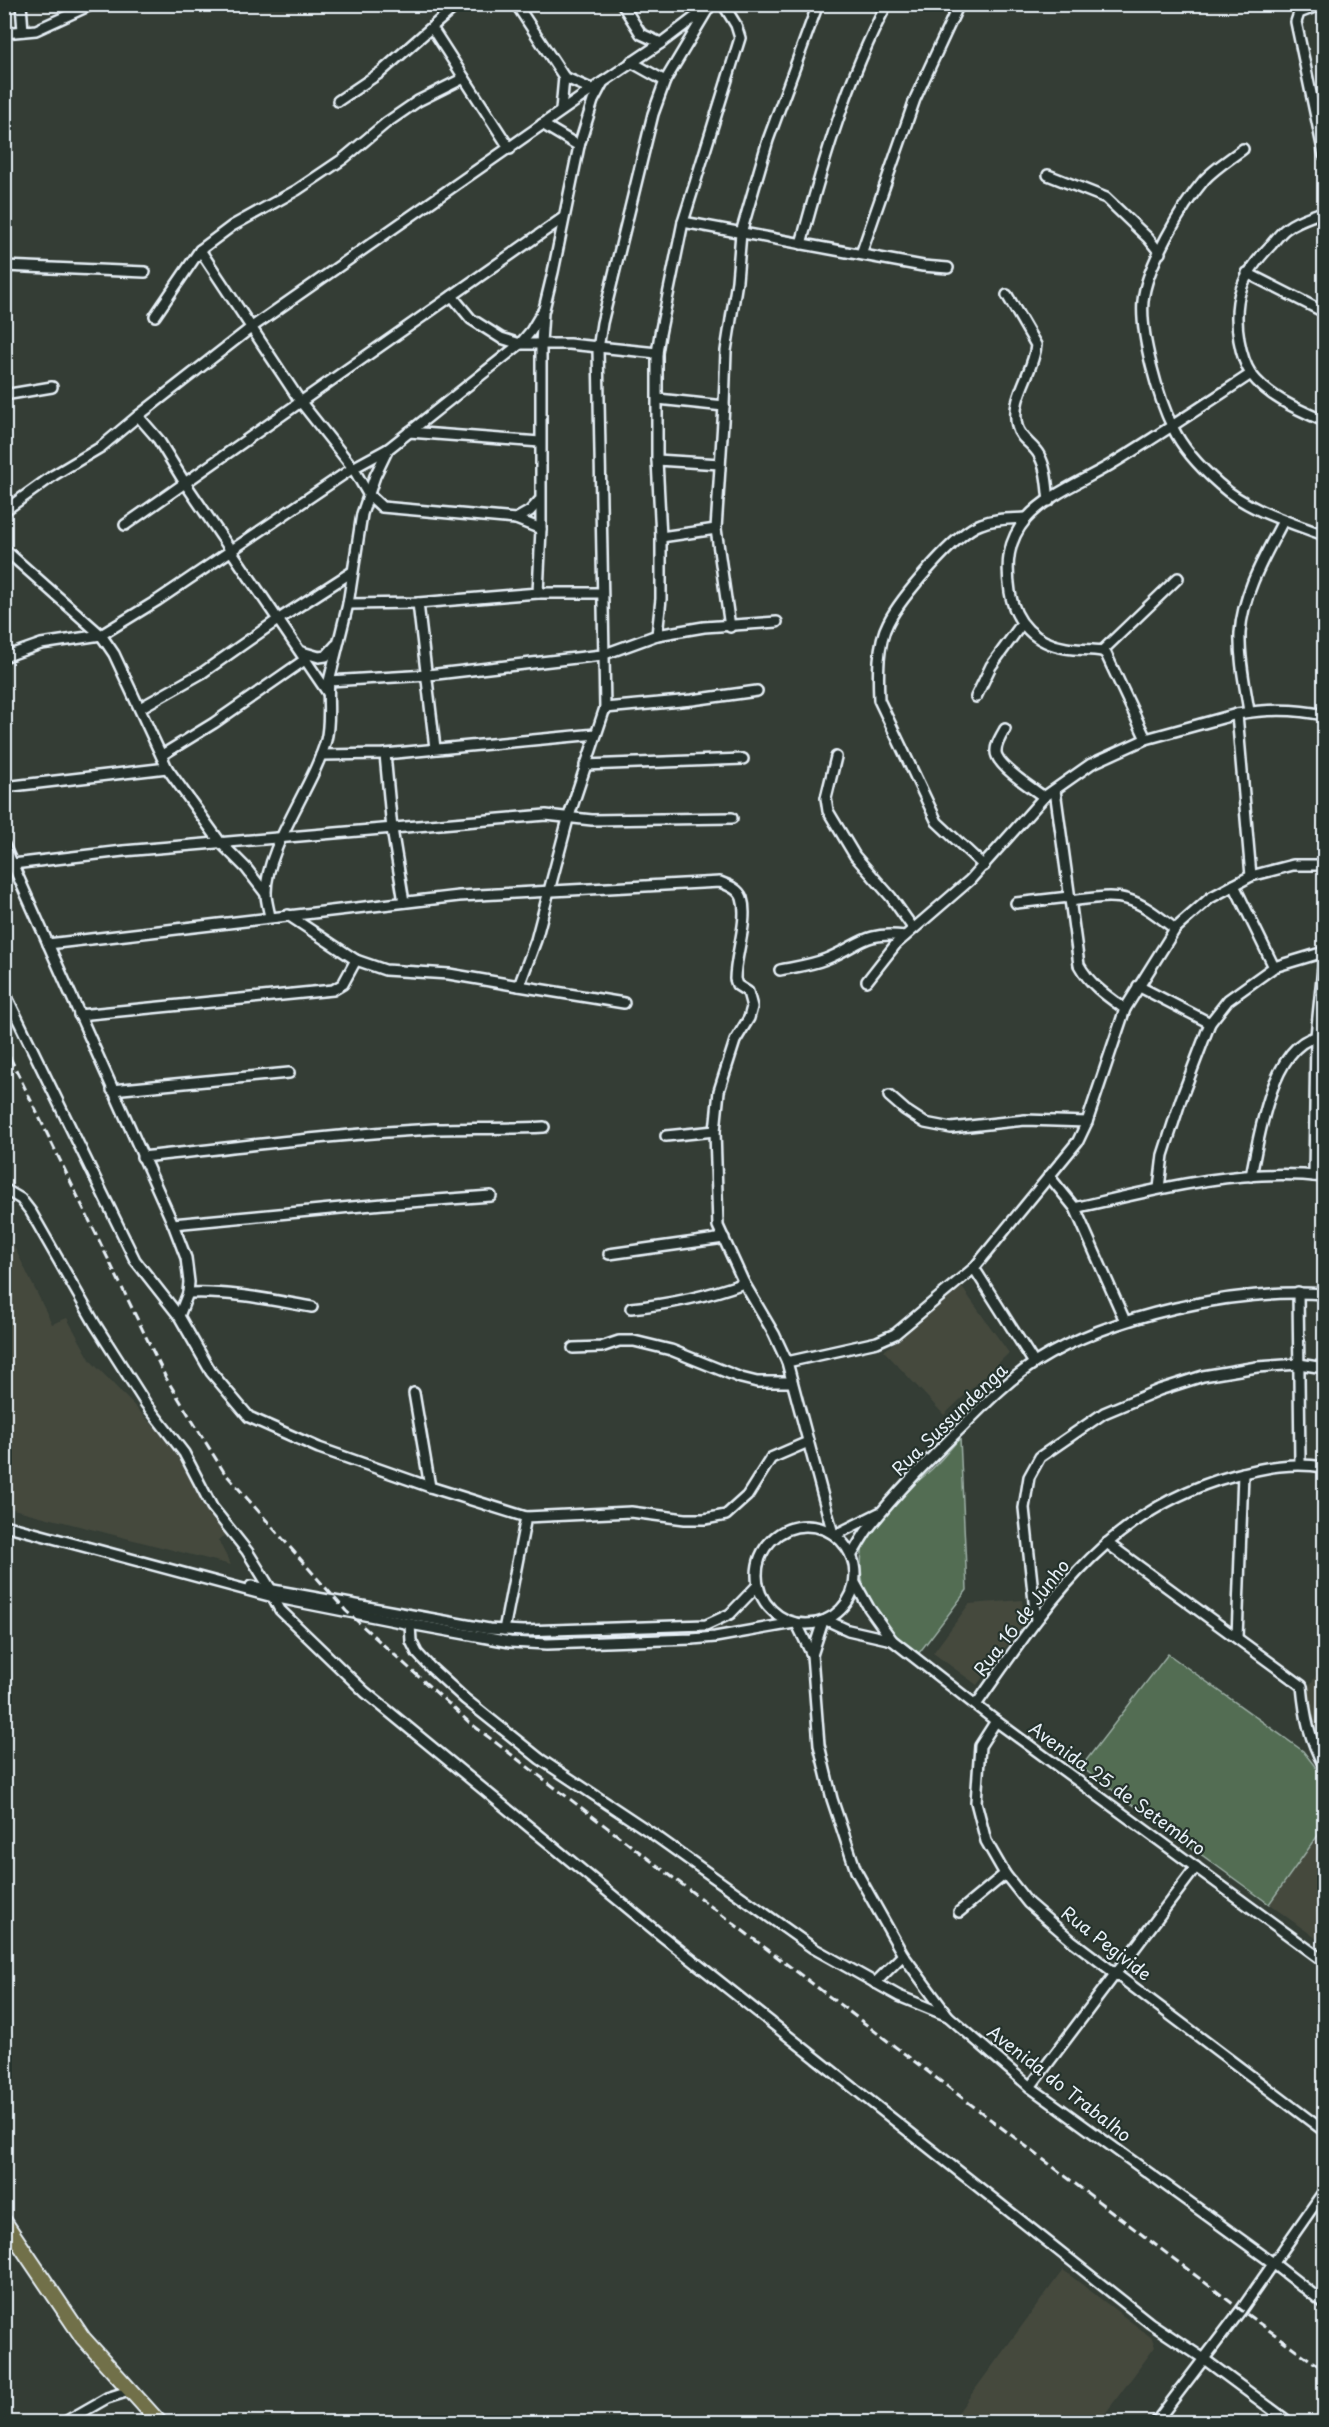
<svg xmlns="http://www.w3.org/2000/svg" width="1329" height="2427" viewBox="0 0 1329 2427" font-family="'Playpen Sans',sans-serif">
  <rect width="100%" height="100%" fill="#343d35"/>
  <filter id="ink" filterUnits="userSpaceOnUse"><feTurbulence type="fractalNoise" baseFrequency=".0167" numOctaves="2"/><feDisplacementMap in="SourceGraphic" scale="12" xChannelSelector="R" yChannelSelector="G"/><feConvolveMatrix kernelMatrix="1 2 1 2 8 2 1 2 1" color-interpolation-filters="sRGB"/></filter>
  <g filter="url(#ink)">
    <g fill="#44493e">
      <polygon points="4,1226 52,1324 67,1318 91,1361 174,1447 226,1535 218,1540 231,1565 5,1507"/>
      <polygon points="961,1286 1009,1353 944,1415 884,1351"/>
      <polygon points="1022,1600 1024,1623 977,1685 933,1653 969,1604"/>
      <polygon points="1324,1664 1324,1759 1318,1751 1305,1692"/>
      <polygon points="1323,1829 1324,1830 1324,1944 1269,1904"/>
      <polygon points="1063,2270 1152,2338 1155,2347 1099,2422 951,2422"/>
    </g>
    <g fill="#526d53" stroke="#9dafa6" stroke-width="1.5">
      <path d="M960 1438 967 1590 919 1653C906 1643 886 1632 877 1618 861 1595 856 1560 867 1534 874 1515 916 1484 932 1469 942 1459 951 1448 960 1438Z"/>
      <polygon points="1168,1654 1303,1751 1324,1778 1324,1827 1269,1904 1081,1767"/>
    </g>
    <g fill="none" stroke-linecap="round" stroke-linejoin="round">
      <g stroke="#e8f1f8" stroke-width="14">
        <g id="minor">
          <polyline points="21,4 23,31"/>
          <polyline points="516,4 564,77 591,89"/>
          <polyline points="622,4 641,34 661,43"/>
          <polyline points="1322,4 1299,13 1296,22 1324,155"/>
          <polyline points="432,28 510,149"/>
          <polyline points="4,33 36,30 93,4"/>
          <polyline points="631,62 665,81"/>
          <polyline points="338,101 381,72 458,4"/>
          <polyline points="561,110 564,77"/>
          <polyline points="542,124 579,146"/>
          <path d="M1243 149C1230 159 1215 168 1204 180 1182 206 1146 267 1143 301 1140 334 1158 398 1173 428 1183 449 1202 469 1219 484 1247 510 1289 522 1324 535"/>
          <polyline points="1048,175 1106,198 1148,238 1160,253"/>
          <path d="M1324 211C1313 216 1297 220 1287 228 1281 232 1276 239 1271 245 1242 275 1232 298 1239 340 1241 351 1245 365 1251 374 1268 397 1299 410 1324 421"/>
          <polyline points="683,222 923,266 948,268"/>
          <path d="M801 244C823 162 847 80 887 4"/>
          <polyline points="200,250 300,401 353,468 368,494 382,507 516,519 541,529 538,593 418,603 348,604"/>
          <polyline points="861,254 915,99 959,4"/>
          <polyline points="4,266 145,272"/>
          <polyline points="1247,273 1324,312"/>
          <path d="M1007 295 1036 345C1034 372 1010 397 1017 426 1020 439 1033 444 1039 455 1047 469 1047 486 1049 501"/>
          <polyline points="452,296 471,319 501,338 520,344 569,344 657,353"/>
          <polyline points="155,316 200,250 232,226 297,190 343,159 386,123 418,101 464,78"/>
          <polyline points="4,395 52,387"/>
          <polyline points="658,399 724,406"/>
          <polyline points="409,432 540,442"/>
          <polyline points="657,460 720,464"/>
          <polyline points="4,511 54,475 101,447 138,416"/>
          <polyline points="516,519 530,511 539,501"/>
          <polyline points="125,525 563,218"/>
          <polyline points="541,529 541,343 543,313"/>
          <polyline points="661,537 716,529"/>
          <polyline points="4,549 101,635 114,654 167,768 220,842 246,868 266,894"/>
          <polyline points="538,593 601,593"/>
          <polyline points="418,603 435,748"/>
          <polyline points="730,627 716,529 724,406 726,351 737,281 741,233 768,140 818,4"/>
          <polyline points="657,635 704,627 777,622"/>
          <polyline points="1102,651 1178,578"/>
          <polyline points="302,652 319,657 326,656 336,645"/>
          <polyline points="4,657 41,644 101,635 158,600 353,468 388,449"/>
          <polyline points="329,681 428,675 602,655 657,635 661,599 661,537 657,460 657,353 660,334 683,222 740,38 736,25 723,4"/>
          <polyline points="328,693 185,483 158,439 138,416 252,327 603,82"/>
          <polyline points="976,697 991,666 1021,625"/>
          <polyline points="140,708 202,673 279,619 352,572"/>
          <polyline points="605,708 692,700 757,691"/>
          <path d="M1249 711C1245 686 1239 659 1240 633 1243 592 1265 556 1283 521"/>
          <polyline points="1237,714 1251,876"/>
          <path d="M1005 729C1001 736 993 748 997 756 1003 770 1032 788 1044 797"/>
          <path d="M1146 739 1106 654 1102 651C1090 649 1078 650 1066 648 1035 643 1015 623 1010 592 1006 565 1007 541 1026 519 1047 495 1083 481 1110 465 1158 436 1204 405 1251 374"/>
          <polyline points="385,754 392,829 404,902"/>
          <polyline points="162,755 214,723 306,659"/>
          <polyline points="321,755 385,754 596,734"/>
          <polyline points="836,757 826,798 828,811 855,856 891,897 913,928"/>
          <polyline points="585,765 743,759"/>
          <polyline points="4,787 167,768"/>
          <path d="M1055 790 1079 965C1090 985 1107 996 1125 1009"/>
          <polyline points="4,845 173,1224 186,1258 189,1282 188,1293 179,1316 211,1372 249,1417 319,1448 430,1487 526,1517 631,1512 685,1519 705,1519 726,1515 747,1496 771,1458 808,1442"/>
          <polyline points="13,864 123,851 546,815 592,820 732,818"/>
          <path d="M984 866 937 822 879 700C878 676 877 644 888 623 900 599 956 532 981 524 995 518 1011 519 1026 518"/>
          <polyline points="1234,885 1274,967"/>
          <path d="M1070 901C1126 893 1131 895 1175 929"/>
          <polyline points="1016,903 1069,897"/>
          <polyline points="288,915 356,960 385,970 449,974 519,986 536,940 568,819 605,708 598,349 602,323 653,114 665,81 711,4"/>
          <path d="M270 917C269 910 266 901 266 894 265 848 314 786 326 740 331 720 327 701 329 681L348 604 362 514 375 476 388 449 520 344 531 331 544 309 553 272 579 146 593 101 603 82 661 43 707 8"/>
          <path d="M48 944 459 896 720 882C728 885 739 889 742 898 749 920 735 955 735 979L737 985 748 992 752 1007 749 1018 735 1041 719 1091 715 1131 718 1226 744 1283 774 1334 787 1362 833 1534"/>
          <path d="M780 970C795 967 811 965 826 959 860 946 862 931 905 936"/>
          <path d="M867 981 896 944 970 880 1044 797 1091 764 1146 739 1237 714C1265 709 1297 709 1324 715"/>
          <polyline points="519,986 624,1003"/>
          <polyline points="1138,986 1210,1023"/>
          <polyline points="4,991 135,1260 179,1316"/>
          <polyline points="79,1015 333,990 343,984 356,960"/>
          <polyline points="112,1090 289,1073"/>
          <polyline points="889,1096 905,1110 925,1123 951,1128 1025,1120 1087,1122"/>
          <polyline points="666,1136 715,1131"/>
          <path d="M142 1157C239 1147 336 1134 434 1129 470 1128 507 1129 544 1127"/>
          <polyline points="1049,1176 1075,1208 1125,1321"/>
          <path d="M1251 1176C1259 1137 1273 1036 1324 1036"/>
          <polyline points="1314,1176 1316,1036 1324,958"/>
          <polyline points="1159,1188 1163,1155 1181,1099 1210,1023 1228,1000 1274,967 1324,952"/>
          <polyline points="4,1189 21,1199 31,1212 95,1324 146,1404 184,1453 212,1507 247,1551 270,1588"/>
          <path d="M1075 1208C1156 1189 1241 1167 1324 1177"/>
          <polyline points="173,1224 383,1204 491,1196"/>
          <polyline points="609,1254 724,1238"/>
          <polyline points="1298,1292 1300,1463"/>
          <path d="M188 1293C230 1291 271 1300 312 1307"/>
          <path d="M631 1308C672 1304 705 1297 744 1283"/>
          <polyline points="573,1348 601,1347 619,1341 634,1341 671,1350 741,1378 757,1382 792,1382"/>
          <polyline points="787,1362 877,1342 895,1334 974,1268"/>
          <polyline points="1034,1363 974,1268 1078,1141 1087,1122 1125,1009 1175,929 1210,898 1251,876 1293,865 1324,865"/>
          <polyline points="414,1393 430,1487"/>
          <polyline points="4,1525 273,1597 410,1624 510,1642 547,1644 692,1639 715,1637 794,1623"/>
          <circle cx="806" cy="1575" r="49"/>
          <polyline points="835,1535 879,1513"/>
          <path d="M1107 1543 1302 1686C1305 1717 1309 1738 1324 1766"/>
          <path d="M851 1556C858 1546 863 1534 871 1525 900 1488 934 1455 967 1422 988 1401 1011 1378 1036 1362 1111 1315 1236 1288 1324 1294"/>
          <polyline points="855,1583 869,1608 892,1640 996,1721 1324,1961"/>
          <polyline points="251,1586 489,1629 523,1631 706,1625 730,1614 758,1585"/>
          <polyline points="273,1597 280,1610 365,1692 662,1936 1150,2323 1204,2359 1289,2422"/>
          <polyline points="826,1620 848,1630 892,1640"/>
          <polyline points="1036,1620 1024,1508 1029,1477 1040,1457 1104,1413 1159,1390 1203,1376 1257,1367 1299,1364 1324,1368"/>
          <polyline points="410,1624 411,1641 417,1653 430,1667 465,1699 540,1759 653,1834 813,1948 899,1996 948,2016"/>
          <polyline points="797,1624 812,1655 819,1745 832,1799 856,1871 903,1955 948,2016 1030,2087 1273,2263 1324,2303"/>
          <polyline points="504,1630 526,1517"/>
          <polyline points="1237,1638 1243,1473"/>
          <polyline points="812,1655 823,1621"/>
          <path d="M976 1705C1047 1604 1107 1509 1235 1475 1265 1467 1293 1462 1324 1467"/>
          <polyline points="996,1721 980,1746 976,1802 986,1841 1005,1874 1028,1903 1071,1940 1324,2131"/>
          <polyline points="959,1912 1005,1874"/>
          <polyline points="875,1983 903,1955"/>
          <polyline points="1030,2087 1196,1867"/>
          <polyline points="65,2422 107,2398 129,2391"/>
          <polyline points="1156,2422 1241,2310 1324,2191"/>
        </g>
      </g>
      <g stroke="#e8f1f8" stroke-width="18">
        <polyline id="highway" points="4,2221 83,2338 159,2422"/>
      </g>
      <use href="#minor" stroke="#26332d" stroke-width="9"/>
      <use href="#highway" stroke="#71704a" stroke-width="14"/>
      <polyline stroke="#e8f1f8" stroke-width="3" stroke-dasharray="9 4.5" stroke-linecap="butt" points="4,1045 166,1378 224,1472 346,1611 470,1723 1241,2310 1324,2370"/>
    </g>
  </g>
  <g text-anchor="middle" stroke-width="4.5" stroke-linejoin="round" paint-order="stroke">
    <g font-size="18" fill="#e8f1f8" stroke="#26332d">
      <text transform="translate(950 1420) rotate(-44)" y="6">Rua Sussundenga</text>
      <text transform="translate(1022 1618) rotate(-52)" y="6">Rua 16 de Junho</text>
      <text transform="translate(1117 1789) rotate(36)" y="6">Avenida 25 de Setembro</text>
      <text transform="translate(1106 1944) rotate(38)" y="6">Rua Pegivide</text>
      <text transform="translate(1059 2084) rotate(38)" y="6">Avenida do Trabalho</text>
    </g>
  </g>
  <rect width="1329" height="2427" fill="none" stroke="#26332d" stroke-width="24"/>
  <rect x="12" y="12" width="1305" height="2403" fill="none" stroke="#e8f1f8" stroke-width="2" filter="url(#ink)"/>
</svg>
